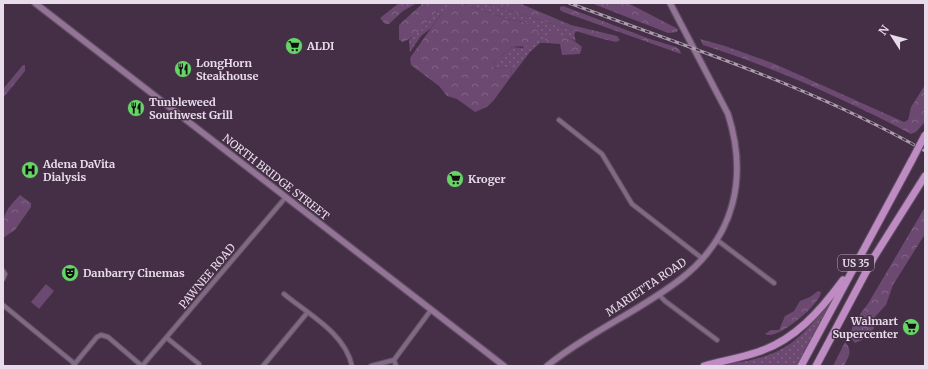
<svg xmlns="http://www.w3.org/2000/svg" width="928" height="369" viewBox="0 0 928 369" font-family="Merriweather,serif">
  <defs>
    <pattern id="grass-dots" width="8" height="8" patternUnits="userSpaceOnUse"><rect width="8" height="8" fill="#6c4970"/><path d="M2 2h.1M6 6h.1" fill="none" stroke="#816385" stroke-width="1.8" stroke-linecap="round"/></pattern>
    <pattern id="forest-crowns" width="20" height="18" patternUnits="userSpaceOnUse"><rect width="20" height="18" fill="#6c4970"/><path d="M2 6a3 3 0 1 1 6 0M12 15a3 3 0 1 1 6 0" fill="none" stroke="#816385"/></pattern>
  </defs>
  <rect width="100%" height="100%" fill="#442f46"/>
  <g fill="url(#grass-dots)">
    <polygon points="442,3 484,3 576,31 574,35 576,41 565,36 545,38 545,43 540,43 530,52 510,78 512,69 508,67 496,69 493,66 496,60 512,47 523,48 529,23 507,19 461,3 441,14 431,28 421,36 410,52 409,40 425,26"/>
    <path d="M828 304H830L797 366H714C742 362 772 359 795 340 808 330 818 316 828 304Z"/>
  </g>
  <g fill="url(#forest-crowns)">
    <polygon points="399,3 417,3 403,11 389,24 385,24 380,18"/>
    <path d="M423 3H442C432 17 420 36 403 42L399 40V25Z"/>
    <path d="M461 3 507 19 529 23 537 27 538 35C529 51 526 45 512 47L496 60 493 66 496 69 508 67 512 69 510 78 494 100 487 107 475 112 457 99 447 96 439 86 411 65 410 58 446 7 451 4Z"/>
    <polygon points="484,3 519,3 571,25 617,36 620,40 616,42 599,38"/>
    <polygon points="591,3 628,3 678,29 677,32 668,33"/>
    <polygon points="563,6 650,39 676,47 680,50 681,54 563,12 560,10 560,7"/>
    <path d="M550 33C562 33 573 39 582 47L580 54 562 55 560 44 545 43V38Z"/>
    <path d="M700 39 725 46 775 64 904 122 908 120 911 107 925 85V122L916 132 911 134C844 99 775 68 703 45Z"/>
    <polygon points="23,65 25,65 25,71 3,98 3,89"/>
    <path d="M20 195 31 203V207L15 230 3 238C3 214 3 213 20 195Z"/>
    <polygon points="925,207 925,234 893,285 886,305 874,318 874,328 867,338 855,343 850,337 853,324 869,302"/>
    <path d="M818 291 821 292C821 304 776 342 765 334L771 330H779L785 316 794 311 800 301 810 297Z"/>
    <path d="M845 342C853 351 849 356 844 366H833Z"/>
  </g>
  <polygon fill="#6c4970" points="46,284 54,291 39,309 31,302"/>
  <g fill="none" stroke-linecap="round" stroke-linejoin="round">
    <g stroke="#5f4e61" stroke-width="6">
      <g id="street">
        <polyline points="559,120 602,154 632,204 703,259"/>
        <polyline points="717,240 774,283"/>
        <polyline points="3,271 5,274 3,279"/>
        <path d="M284 294C308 314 345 333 352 366"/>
        <polyline points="658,294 665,301 717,340"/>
        <polyline points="3,305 75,364"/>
        <polyline points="167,338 199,364"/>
        <polyline points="73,366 97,337 101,335 108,337 142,366"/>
        <polyline points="142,366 286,197"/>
        <polyline points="263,366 307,313"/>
        <polyline points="371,366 394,360"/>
        <polyline points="396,366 394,360 431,310"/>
      </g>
    </g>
    <g stroke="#5f4e61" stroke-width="8">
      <g id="secondary">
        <polyline points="35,3 504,366"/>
        <path d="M547 366C589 332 640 311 682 278 735 236 748 177 728 114L670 3"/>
      </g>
    </g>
    <g stroke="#5f4e61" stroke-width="9">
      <g id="highway">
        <path d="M704 366C722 361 740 358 758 352 795 340 820 311 843 280"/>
        <polyline points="801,366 912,160"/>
        <polyline points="816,366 874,257 925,176"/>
      </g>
    </g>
    <use href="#street" stroke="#806983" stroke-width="4"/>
    <use href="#secondary" stroke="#937396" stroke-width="5.5"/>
    <use href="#highway" stroke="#be8bc3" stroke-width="7"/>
    <g stroke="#ab9bad" stroke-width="3">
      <path id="rail" d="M569 3C690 48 813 87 925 151"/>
    </g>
    <use href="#rail" stroke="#442f46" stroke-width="1.5" stroke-dasharray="4.5" stroke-linecap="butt"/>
    <g stroke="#5f4e61" stroke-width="9" stroke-linecap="butt">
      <polyline id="highway-bridge" points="912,160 925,135"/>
    </g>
    <use href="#highway-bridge" stroke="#be8bc3" stroke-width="7"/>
  </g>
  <defs>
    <g id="supermarket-disc" transform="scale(0.9)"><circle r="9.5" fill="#67d466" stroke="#442f46"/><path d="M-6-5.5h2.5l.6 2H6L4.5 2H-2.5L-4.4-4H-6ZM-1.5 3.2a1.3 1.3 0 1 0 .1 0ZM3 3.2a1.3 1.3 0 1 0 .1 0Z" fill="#111"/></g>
    <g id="restaurant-disc" transform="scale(0.9)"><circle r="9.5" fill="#67d466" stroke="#442f46"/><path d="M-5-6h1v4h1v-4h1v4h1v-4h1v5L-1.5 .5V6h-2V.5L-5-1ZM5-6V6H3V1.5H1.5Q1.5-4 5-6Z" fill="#111"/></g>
    <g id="hospital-disc" transform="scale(0.9)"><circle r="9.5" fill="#67d466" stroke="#442f46"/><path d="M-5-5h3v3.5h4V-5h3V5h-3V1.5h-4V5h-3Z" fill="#111"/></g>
    <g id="theatre-disc" transform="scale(0.9)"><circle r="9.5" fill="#67d466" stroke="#442f46"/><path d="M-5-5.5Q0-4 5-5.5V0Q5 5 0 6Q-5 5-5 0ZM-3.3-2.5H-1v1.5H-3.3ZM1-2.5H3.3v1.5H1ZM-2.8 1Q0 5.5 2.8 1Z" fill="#111"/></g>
  </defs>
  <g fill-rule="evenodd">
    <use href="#supermarket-disc" x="294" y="46"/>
    <use href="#restaurant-disc" x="183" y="69"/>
    <use href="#restaurant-disc" x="136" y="108"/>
    <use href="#hospital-disc" x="30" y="170"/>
    <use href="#supermarket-disc" x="455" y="179"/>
    <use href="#theatre-disc" x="70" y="273"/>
    <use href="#supermarket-disc" x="911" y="327"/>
  </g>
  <g text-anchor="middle" stroke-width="3" stroke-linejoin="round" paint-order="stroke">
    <rect fill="#442f46" stroke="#b8a8b9" stroke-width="1" x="838" y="255" width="36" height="16" rx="3"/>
    <g font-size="10" font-weight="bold" fill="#e9dcea">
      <text x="856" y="267">US 35</text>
    </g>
    <g font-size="11" font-weight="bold" fill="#e9dcea" stroke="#442f46" text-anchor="start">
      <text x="307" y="50">ALDI</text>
      <text x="196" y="67">LongHorn<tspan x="196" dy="13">Steakhouse</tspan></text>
      <text x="149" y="106">Tunbleweed<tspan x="149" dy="13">Southwest Grill</tspan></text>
      <text x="43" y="168">Adena DaVita<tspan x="43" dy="13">Dialysis</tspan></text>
      <text x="468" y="183">Kroger</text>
      <text x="83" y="277">Danbarry Cinemas</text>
      <text x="898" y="325" text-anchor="end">Walmart<tspan x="898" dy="13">Supercenter</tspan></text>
    </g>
    <g font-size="11" fill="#e9dcea" stroke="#442f46">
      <text transform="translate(276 177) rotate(38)" y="4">NORTH BRIDGE STREET</text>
      <text transform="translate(207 276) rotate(-50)" y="4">PAWNEE ROAD</text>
      <text transform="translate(646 287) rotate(-34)" y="4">MARIETTA ROAD</text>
    </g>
  </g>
  <rect width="928" height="369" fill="none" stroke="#e9dcea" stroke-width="8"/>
  <g transform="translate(892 36) rotate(306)" stroke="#442f46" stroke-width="3" paint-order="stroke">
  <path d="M0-3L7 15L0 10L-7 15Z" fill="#e9dcea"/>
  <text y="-6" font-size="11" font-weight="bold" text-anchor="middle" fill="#e9dcea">N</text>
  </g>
</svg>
